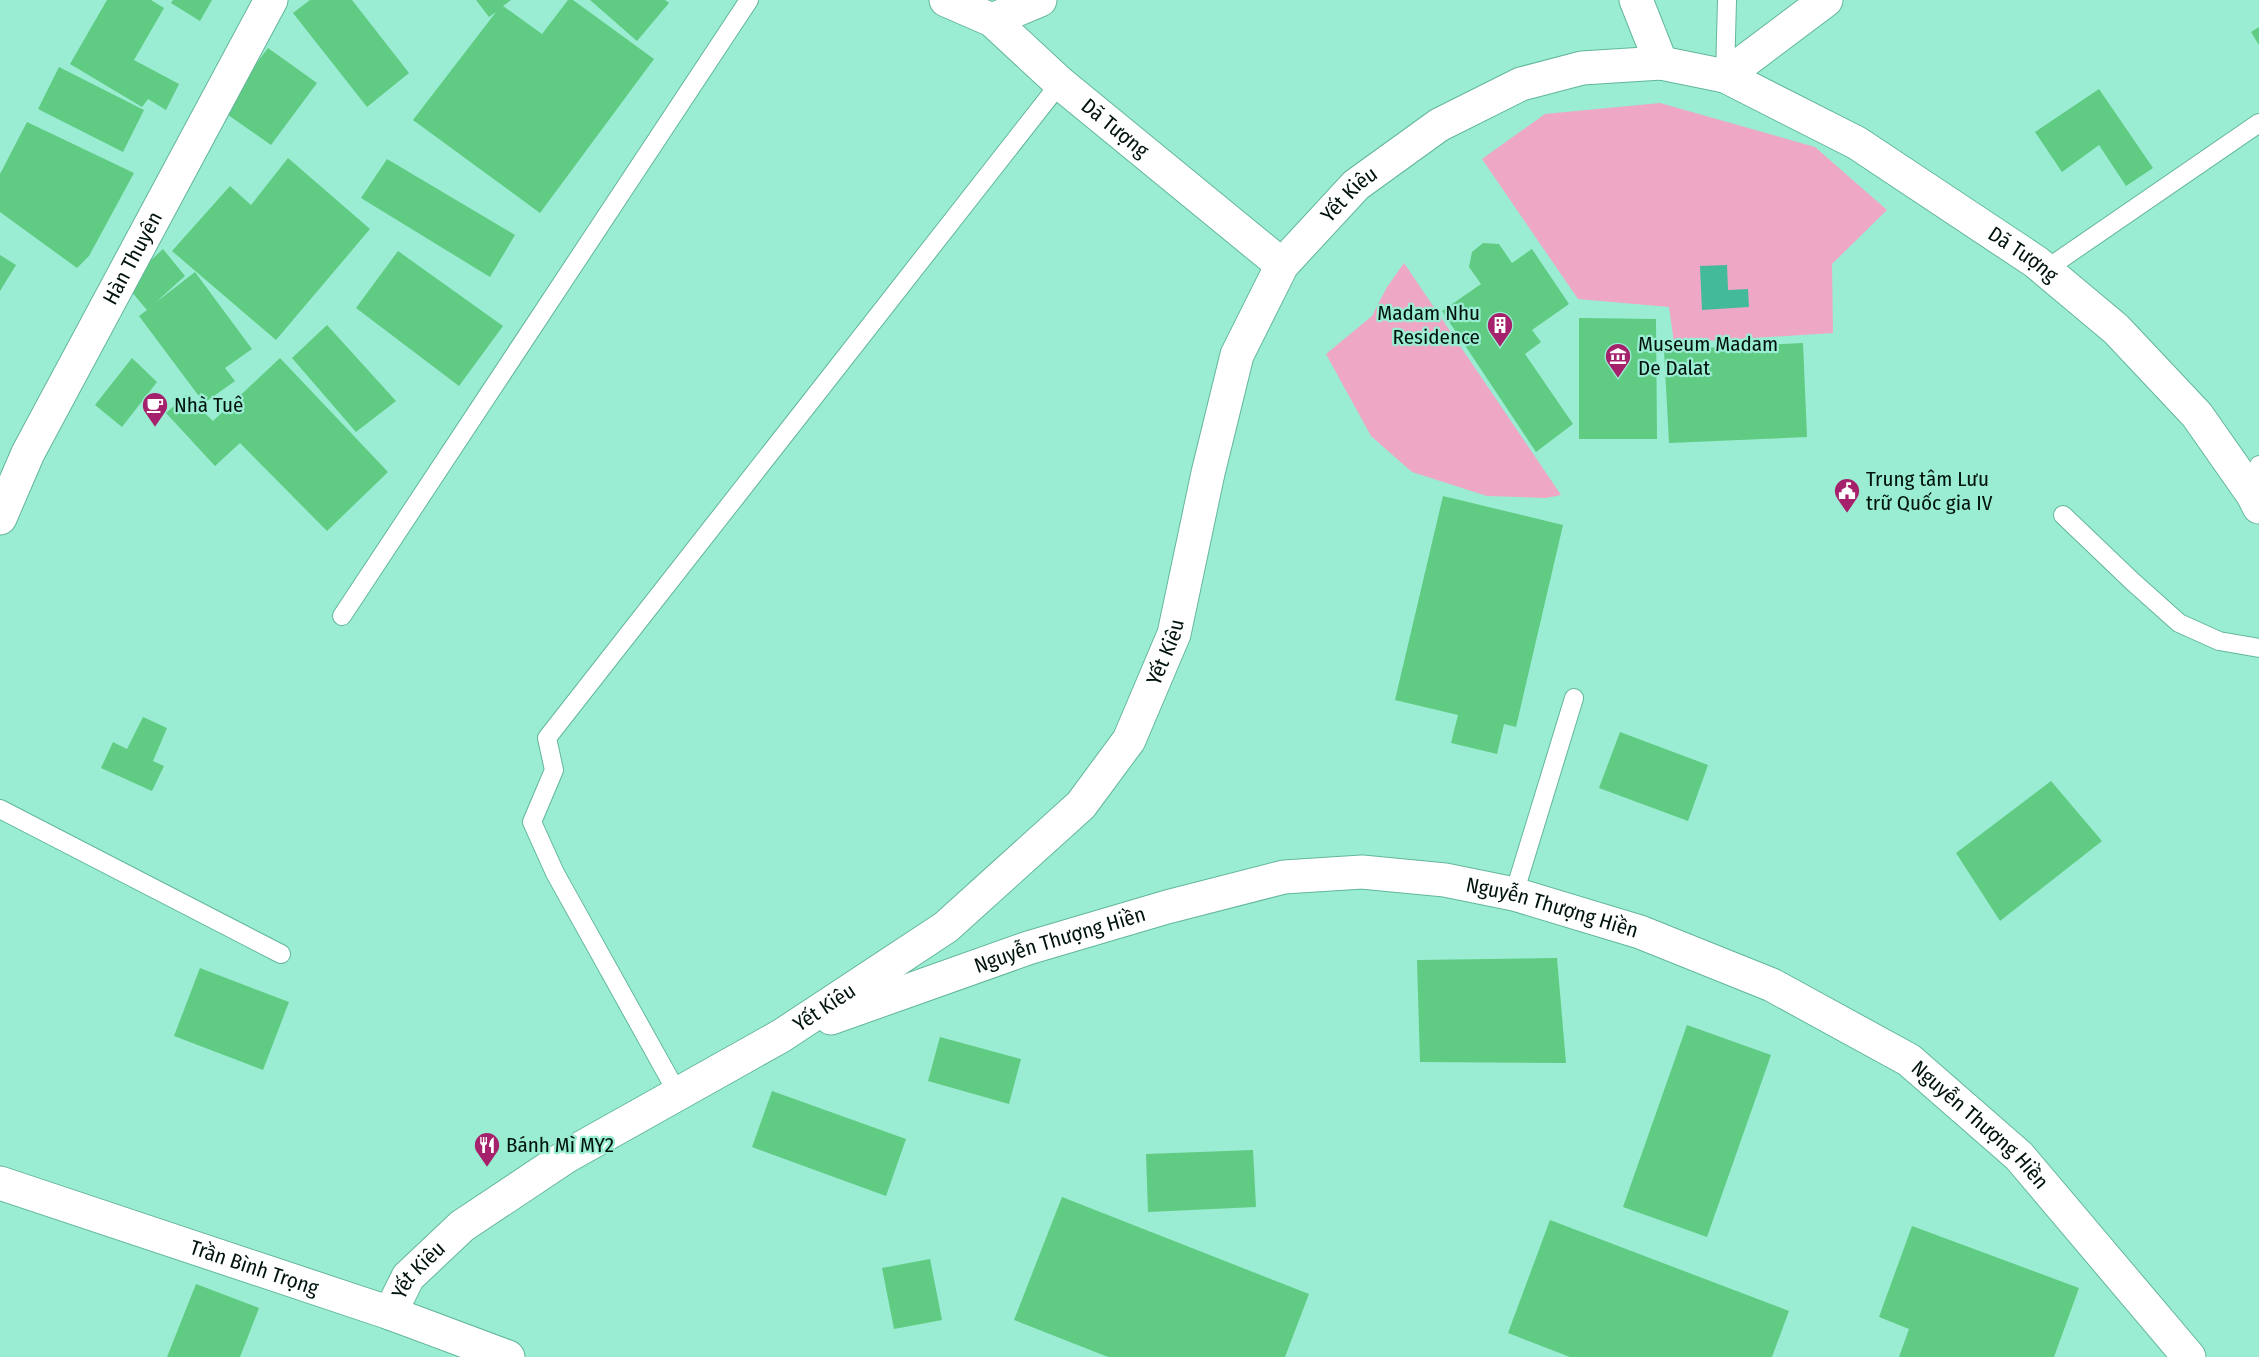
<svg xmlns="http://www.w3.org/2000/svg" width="2259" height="1357" viewBox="0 0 2259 1357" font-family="'Fira Sans Condensed',sans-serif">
  <rect width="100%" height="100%" fill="#9aedd2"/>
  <g fill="#eea7c5">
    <polygon points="1660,103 1815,147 1887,210 1832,264 1833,333 1674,343 1669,307 1578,299 1482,159 1545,114"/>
    <polygon points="1404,263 1561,495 1546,498 1487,496 1412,472 1371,436 1326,354 1372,316 1387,287"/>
  </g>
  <polygon fill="#43ba9a" points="1727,265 1728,290 1748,289 1749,307 1702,310 1700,266"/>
  <g fill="#60cb82">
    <polygon points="107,0 151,0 164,8 134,60 179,84 166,110 148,99 142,107 70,64"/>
    <polygon points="173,0 212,0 200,21 171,3"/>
    <polygon points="310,0 352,0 409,73 367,107 293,13"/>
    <polygon points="476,0 511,0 503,6 542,34 568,0 573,0 654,59 540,213 413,120 496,12 489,17"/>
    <polygon points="590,0 665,0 669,3 637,41"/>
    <polygon points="2259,27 2259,45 2251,32"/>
    <polygon points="268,48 317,83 271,145 221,110"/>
    <polygon points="59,67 144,110 123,152 38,109"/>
    <polygon points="2099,89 2153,168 2126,186 2099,145 2062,172 2035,132"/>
    <polygon points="27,122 134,173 89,256 77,268 0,212 0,174"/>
    <polygon points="288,158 370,229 276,340 172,251 230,186 251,205"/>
    <polygon points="387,159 515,235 490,277 361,198"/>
    <polygon points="1483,243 1499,244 1512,263 1532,249 1569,304 1532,330 1541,342 1525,354 1573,424 1536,452 1442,311 1481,284 1469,267 1472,252"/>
    <polygon points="163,249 185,276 155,303 195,272 252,349 225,368 235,381 204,403 139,316 147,310 125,284"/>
    <polygon points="398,251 503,326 459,386 356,308"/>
    <polygon points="0,255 16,265 0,291"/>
    <polygon points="1579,318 1656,319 1657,439 1579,439"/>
    <polygon points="327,325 396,401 356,432 292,358"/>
    <polygon points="1803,343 1807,437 1669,443 1664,350"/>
    <polygon points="132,358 157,382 122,427 95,405"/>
    <polygon points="280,358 388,472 327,531 240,443 215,466 166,413 186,395 213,421"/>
    <polygon points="1443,496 1563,525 1516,727 1504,724 1497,754 1451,743 1458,715 1395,700"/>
    <polygon points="143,717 167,728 153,761 164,766 152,791 101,768 113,742 127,749"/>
    <polygon points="1620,732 1708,765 1688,821 1599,788"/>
    <polygon points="2051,781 2102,841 2000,921 1956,853"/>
    <polygon points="1557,958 1566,1063 1420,1062 1417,960"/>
    <polygon points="200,968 289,1002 263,1070 174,1036"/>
    <polygon points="1687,1025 1771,1055 1707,1237 1623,1207"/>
    <polygon points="940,1037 1021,1059 1009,1104 928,1081"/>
    <polygon points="772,1091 906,1139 886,1196 752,1147"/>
    <polygon points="1253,1150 1256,1207 1148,1212 1146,1154"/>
    <polygon points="1062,1197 1309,1294 1285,1357 1108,1357 1014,1320"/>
    <polygon points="1550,1220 1789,1311 1772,1357 1570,1357 1508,1333"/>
    <polygon points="1912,1226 2079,1288 2054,1357 1899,1357 1909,1329 1879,1317"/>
    <polygon points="930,1259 942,1320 894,1329 882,1268"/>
    <polygon points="196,1284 259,1308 240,1357 167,1357"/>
  </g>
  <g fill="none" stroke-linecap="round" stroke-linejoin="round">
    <g stroke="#63b69c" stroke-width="20">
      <g id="service">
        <polyline points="1725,76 1727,0"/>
        <polyline points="2045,270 2259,123"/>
        <polyline points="2253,495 2259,465"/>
        <polyline points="2063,515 2132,581 2179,623 2219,641 2259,648"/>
        <polyline points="342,616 749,0"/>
        <polyline points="0,809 281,954"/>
        <polyline points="1514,894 1574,698"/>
        <polyline points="678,1094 555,873 532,822 554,770 547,738 1060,83"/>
      </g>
    </g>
    <g stroke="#63b69c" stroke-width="35">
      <g id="minor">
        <path id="s1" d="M946 0 992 20 1060 83 1282 265"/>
        <polyline points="1636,0 1661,63"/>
        <polyline points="992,20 1040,0"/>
        <path id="s2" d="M1725 76 1857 143 2036 262 2116 329 2197 415 2253 495 2259 507"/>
        <path id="s3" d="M0 518 28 453 271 0"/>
        <path id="s4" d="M831 1018 1028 948 1167 907 1284 877 1362 872 1445 880 1514 894 1640 932 1772 985 1909 1060 2019 1156 2189 1357"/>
        <path id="s5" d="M0 1183 390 1313 508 1357"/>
        <path id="s6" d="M390 1313 408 1277 462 1226 567 1156 781 1036 946 927 1081 805 1129 740 1174 634 1208 473 1237 355 1282 265 1356 185 1439 125 1521 84 1582 68 1661 63 1725 76 1826 0"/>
      </g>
    </g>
    <use href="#service" stroke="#fff" stroke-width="18"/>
    <use href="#minor" stroke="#fff" stroke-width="33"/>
  </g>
  <defs>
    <g id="building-pin" transform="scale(1.35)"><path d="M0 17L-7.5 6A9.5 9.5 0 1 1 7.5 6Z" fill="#a6216c" stroke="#9aedd2"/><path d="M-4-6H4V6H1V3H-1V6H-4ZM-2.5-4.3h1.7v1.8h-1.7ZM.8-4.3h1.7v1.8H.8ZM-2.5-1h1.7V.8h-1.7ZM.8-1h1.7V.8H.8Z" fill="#fff"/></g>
    <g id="museum-pin" transform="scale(1.35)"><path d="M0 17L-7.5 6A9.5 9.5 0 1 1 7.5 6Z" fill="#a6216c" stroke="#9aedd2"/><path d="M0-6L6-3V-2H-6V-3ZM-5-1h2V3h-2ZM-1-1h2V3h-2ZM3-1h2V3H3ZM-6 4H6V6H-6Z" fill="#fff"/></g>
    <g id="cafe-pin" transform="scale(1.35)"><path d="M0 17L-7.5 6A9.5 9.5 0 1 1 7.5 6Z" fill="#a6216c" stroke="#9aedd2"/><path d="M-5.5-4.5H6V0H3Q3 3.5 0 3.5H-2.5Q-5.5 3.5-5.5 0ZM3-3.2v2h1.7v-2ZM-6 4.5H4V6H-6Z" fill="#fff"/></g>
    <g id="civic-pin" transform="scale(1.35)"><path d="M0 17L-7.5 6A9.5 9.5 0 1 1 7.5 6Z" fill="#a6216c" stroke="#9aedd2"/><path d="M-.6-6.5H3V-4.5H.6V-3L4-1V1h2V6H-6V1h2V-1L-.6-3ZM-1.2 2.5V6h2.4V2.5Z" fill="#fff"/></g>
    <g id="restaurant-pin" transform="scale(1.35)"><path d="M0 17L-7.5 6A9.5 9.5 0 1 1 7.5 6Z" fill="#a6216c" stroke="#9aedd2"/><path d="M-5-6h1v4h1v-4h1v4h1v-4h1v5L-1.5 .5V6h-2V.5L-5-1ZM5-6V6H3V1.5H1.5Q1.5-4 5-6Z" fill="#fff"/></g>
  </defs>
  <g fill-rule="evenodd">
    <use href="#building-pin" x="1500" y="325"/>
    <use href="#museum-pin" x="1618" y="356"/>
    <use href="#cafe-pin" x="155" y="405"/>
    <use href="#civic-pin" x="1847" y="491"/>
    <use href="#restaurant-pin" x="487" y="1145"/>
  </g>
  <g text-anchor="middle" stroke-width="4.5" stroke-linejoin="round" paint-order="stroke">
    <g font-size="21" fill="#00130c" stroke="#9aedd2">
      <text dy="7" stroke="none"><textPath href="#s1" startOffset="214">Dã Tượng</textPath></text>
      <text dy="7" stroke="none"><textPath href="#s6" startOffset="1546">Yết Kiêu</textPath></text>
      <text dy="7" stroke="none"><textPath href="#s2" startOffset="348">Dã Tượng</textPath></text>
      <text dy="7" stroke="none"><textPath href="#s3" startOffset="292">Hàn Thuyên</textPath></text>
      <text dy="7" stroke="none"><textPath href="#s6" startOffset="1042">Yết Kiêu</textPath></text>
      <text dy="7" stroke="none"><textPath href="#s4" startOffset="747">Nguyễn Thượng Hiền</textPath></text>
      <text dy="7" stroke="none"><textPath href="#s4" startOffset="242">Nguyễn Thượng Hiền</textPath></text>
      <text dy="7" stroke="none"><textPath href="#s6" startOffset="538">Yết Kiêu</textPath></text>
      <text dy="7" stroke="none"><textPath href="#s4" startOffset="1233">Nguyễn Thượng Hiền</textPath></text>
      <text dy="7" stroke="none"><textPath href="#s5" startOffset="268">Trần Bình Trọng</textPath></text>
      <text dy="7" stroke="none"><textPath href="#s6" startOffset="52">Yết Kiêu</textPath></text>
    </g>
    <g font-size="21" fill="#00130c" stroke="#9aedd2" text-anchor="start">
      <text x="1480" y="320" text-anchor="end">Madam Nhu<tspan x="1480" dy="24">Residence</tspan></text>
      <text x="1638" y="351">Museum Madam<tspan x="1638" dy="24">De Dalat</tspan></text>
      <text x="174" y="412">Nhà Tuê</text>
      <text x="1866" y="486">Trung tâm Lưu<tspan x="1866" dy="24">trữ Quốc gia IV</tspan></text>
      <text x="506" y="1152">Bánh Mì MY2</text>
    </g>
  </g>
</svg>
